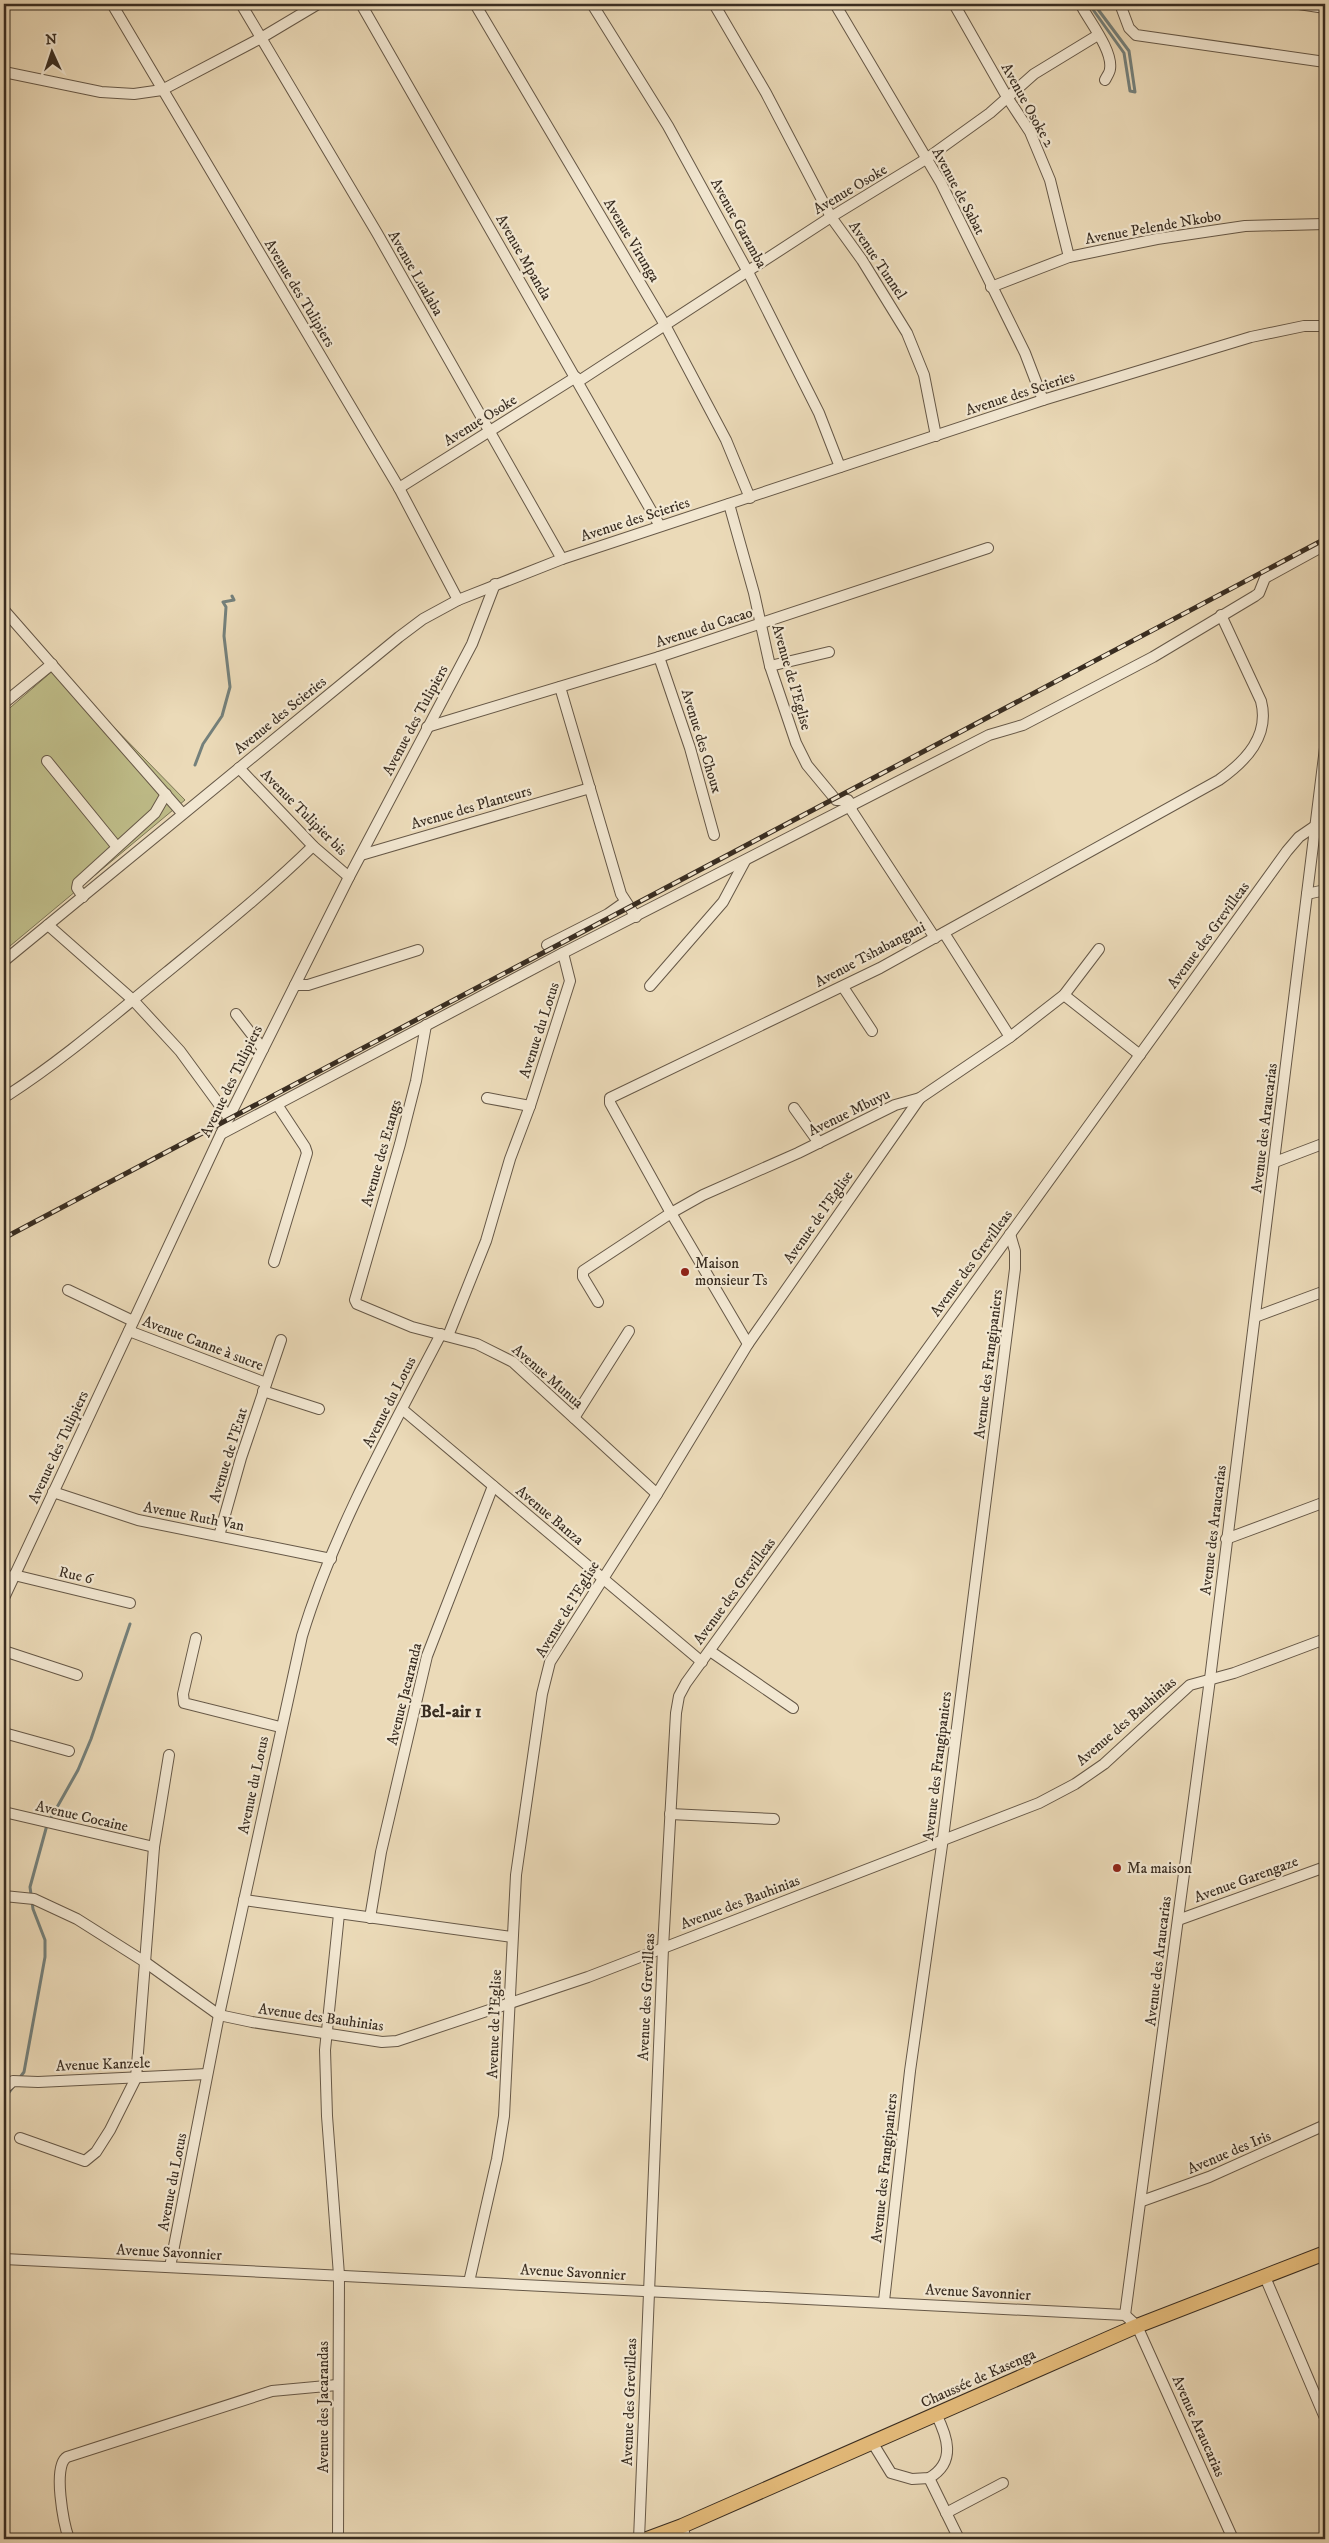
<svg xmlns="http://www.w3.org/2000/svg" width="1329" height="2543" viewBox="0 0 1329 2543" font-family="'IM FELL DW Pica',serif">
  <rect width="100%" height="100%" fill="#ebdab8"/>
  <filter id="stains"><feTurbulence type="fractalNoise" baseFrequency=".004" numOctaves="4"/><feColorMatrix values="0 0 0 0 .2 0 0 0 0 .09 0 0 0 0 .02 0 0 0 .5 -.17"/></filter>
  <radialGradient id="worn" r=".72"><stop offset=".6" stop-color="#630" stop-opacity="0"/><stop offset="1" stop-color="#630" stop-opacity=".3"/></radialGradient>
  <polygon fill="#bfbd89" stroke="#7c7555" points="56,668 185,800 4,951 4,713"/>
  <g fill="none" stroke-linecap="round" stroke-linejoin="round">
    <g stroke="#74807b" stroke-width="3">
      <polyline points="1089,4 1124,53 1130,91 1135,92 1129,51 1094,4"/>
      <polyline points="195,765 203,744 222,716 230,687 224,636 226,607 223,602 234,600 232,596"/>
      <polyline points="4,2099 24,2072 45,1957 45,1940 33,1909 30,1887 47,1825 78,1770 91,1739 130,1624"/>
    </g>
    <g stroke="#665847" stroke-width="12">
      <g id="minor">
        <polyline points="112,4 399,488 458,600"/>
        <polyline points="241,4 377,233 562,559"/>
        <polyline points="361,4 660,526"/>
        <polyline points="475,4 665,325 726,440 750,498"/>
        <polyline points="592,4 668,126 748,272 819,413 840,467"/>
        <polyline points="714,4 766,93 831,217 862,260 907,333 924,375 936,436"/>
        <polyline points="835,4 941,183 1025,353 1043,400"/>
        <polyline points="954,4 1007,97 1030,132 1050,180 1069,257"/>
        <path d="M1086 4 1082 7C1090 22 1113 51 1110 69 1110 72 1107 76 1105 80"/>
        <polyline points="1120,4 1129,28 1136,35 1325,62"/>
        <polyline points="1299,4 1325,8"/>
        <polyline points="4,72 101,92 134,94 162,90 261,38 318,4"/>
        <polyline points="991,287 1069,257 1157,239 1245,226 1325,224"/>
        <polyline points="579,381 831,217 926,159 990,113 1034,74 1098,35"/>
        <polyline points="399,488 576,377"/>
        <polyline points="729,504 754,593 770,666 796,743 807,765 836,800 848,800 852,807"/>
        <polyline points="4,610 182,813"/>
        <polyline points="659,657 690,748 714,835"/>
        <polyline points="770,666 829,652"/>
        <polyline points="560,687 621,894 636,917"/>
        <polyline points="4,703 52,664"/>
        <polyline points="427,727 659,657 988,548"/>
        <polyline points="47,761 117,847"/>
        <polyline points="239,768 313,846 349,877"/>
        <polyline points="850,808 935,938"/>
        <polyline points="361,855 590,788"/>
        <polyline points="1307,894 1325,890"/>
        <polyline points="83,897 77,888 78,883 155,813 166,794"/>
        <polyline points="48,925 133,1000 180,1051 229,1118"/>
        <polyline points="944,933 1010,1037"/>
        <polyline points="547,945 608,914 625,902"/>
        <polyline points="4,961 399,637 423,619 458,600 562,559 1043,400 1251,337 1304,326 1325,326"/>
        <polyline points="295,985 308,985 418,950"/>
        <polyline points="650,986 723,902 745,861"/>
        <polyline points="843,987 872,1031"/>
        <polyline points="1064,995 1140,1055"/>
        <polyline points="236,1014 263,1049"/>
        <polyline points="426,1025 416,1081 400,1144 355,1300 357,1304 412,1327 477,1344 513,1362 657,1494"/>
        <path d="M8 1095C64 1059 115 1014 167 972 217 931 267 891 313 846"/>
        <polyline points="487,1098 530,1106"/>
        <polyline points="794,1108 819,1143"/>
        <polyline points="221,1134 563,953 989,735 1023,725 1153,657 1255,596 1259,593 1265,578 1325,545"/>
        <polyline points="1275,1162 1325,1143"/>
        <polyline points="274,1262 307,1153 305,1147 278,1106"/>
        <polyline points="68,1290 133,1321"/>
        <polyline points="598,1302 583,1277 583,1271 671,1213 703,1195 798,1153 895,1105 920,1098 1010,1037 1064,995 1099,949"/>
        <polyline points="1255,1317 1325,1291"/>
        <polyline points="129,1331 266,1383"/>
        <polyline points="448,1336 486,1241 510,1159 530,1106 570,981 563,953"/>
        <path d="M748 1344 671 1213 610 1103V1098L880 968 1219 780C1246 761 1270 736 1261 701L1221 615"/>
        <polyline points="263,1391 319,1409"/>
        <polyline points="402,1409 702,1662"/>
        <polyline points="574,1418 629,1331"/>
        <polyline points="53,1492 138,1520 331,1559"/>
        <polyline points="219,1536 241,1458 281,1340"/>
        <polyline points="1226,1539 1325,1502"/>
        <polyline points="14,1575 130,1603"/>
        <polyline points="4,1598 227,1121 349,877 472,644 495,584"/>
        <polyline points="196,1638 183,1694 184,1703 280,1727"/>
        <polyline points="4,1651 77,1675"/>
        <polyline points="710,1651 793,1708"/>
        <polyline points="4,1733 69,1751"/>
        <polyline points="4,1812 154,1847"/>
        <polyline points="670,1814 774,1819"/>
        <polyline points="4,1896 34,1899 77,1919 145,1962 219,2015 252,2022 382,2042 397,2041 588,1977 1039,1803 1075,1784 1104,1764 1190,1685 1234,1673 1325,1639"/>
        <polyline points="244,1900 512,1937"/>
        <polyline points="370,1918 381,1852 427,1656 493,1486"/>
        <polyline points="1178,1920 1325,1867"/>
        <polyline points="4,2089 13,2081 38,2082 207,2074"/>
        <polyline points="20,2138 85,2161 96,2152 110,2130 136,2078 154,1847 169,1755"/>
        <polyline points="1142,2201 1209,2177 1325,2125"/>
        <polyline points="4,2259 1125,2315 1137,2326 1233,2539"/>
        <path d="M170 2267 219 2015 302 1636C334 1531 390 1432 441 1334"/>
        <polyline points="1265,2277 1325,2418"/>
        <polyline points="469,2282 497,2159 504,2116 516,1875 542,1694 550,1662 657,1494 748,1344 920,1098"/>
        <polyline points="884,2301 910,2071 943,1838 1015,1269 1015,1251 1010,1234"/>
        <polyline points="1125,2315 1210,1679 1325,748"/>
        <path d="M872 2442 891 2473 912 2479 929 2478C957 2462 947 2436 936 2414"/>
        <polyline points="929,2478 959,2539"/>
        <polyline points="946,2513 1003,2483"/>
        <polyline points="682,2526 686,2539"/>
        <path d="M69 2539C64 2525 52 2466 67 2457L272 2391 337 2385"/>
        <polyline points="338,2539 339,2275 327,2116 325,2050 339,1914"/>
        <polyline points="639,2539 663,1948 676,1713 679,1696 686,1683 1287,851 1299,837 1315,826"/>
      </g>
    </g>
    <g stroke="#392d21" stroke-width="16">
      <polyline id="major" points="647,2539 682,2526 1137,2326 1325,2253"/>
    </g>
    <use href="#minor" stroke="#f2e7d1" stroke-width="10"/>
    <use href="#major" stroke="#e6bd7c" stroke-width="14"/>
    <g stroke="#392d21" stroke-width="5">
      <polyline id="rail" points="4,1238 1325,539"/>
    </g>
    <use href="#rail" stroke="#f2e7d1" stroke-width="3" stroke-dasharray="9" stroke-linecap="butt"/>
  </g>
  <g fill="#8f2418" stroke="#f2e7d1" stroke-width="2">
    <circle cx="685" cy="1272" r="5"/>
    <circle cx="1117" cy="1868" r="5"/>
  </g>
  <g text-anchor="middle" stroke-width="4.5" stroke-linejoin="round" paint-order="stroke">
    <g font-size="15" fill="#392d21" stroke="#f2e7d1">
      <text transform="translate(1028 105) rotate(61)" y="5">Avenue Osoke 2</text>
      <text transform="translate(850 189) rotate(-31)" y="5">Avenue Osoke</text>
      <text transform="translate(959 191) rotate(62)" y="5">Avenue de Sabat</text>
      <text transform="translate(739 223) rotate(61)" y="5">Avenue Garamba</text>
      <text transform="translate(1153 227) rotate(-10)" y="5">Avenue Pelende Nkobo</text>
      <text transform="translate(632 240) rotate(59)" y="5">Avenue Virunga</text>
      <text transform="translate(524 257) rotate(60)" y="5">Avenue Mpanda</text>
      <text transform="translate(878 260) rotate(56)" y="5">Avenue Tunnel</text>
      <text transform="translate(416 273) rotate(60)" y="5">Avenue Lualaba</text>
      <text transform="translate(300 293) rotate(59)" y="5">Avenue des Tulipiers</text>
      <text transform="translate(1020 393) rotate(-18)" y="5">Avenue des Scieries</text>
      <text transform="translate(480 420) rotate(-32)" y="5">Avenue Osoke</text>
      <text transform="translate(635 519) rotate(-18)" y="5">Avenue des Scieries</text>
      <text transform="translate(704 627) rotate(-18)" y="5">Avenue du Cacao</text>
      <text transform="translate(792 677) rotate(74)" y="5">Avenue de l'Eglise</text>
      <text transform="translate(280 715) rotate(-39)" y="5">Avenue des Scieries</text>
      <text transform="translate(415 720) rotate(-62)" y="5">Avenue des Tulipiers</text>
      <text transform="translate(702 741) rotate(73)" y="5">Avenue des Choux</text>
      <text transform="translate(471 807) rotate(-16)" y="5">Avenue des Planteurs</text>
      <text transform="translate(304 812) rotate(45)" y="5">Avenue Tulipier bis</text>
      <text transform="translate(1208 935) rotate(-54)" y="5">Avenue des Grevilleas</text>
      <text transform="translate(870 954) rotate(-28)" y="5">Avenue Tshabangani</text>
      <text transform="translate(539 1030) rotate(-72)" y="5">Avenue du Lotus</text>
      <text transform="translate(231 1081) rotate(-64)" y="5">Avenue des Tulipiers</text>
      <text transform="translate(849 1112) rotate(-26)" y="5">Avenue Mbuyu</text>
      <text transform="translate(1264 1128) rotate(-83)" y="5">Avenue des Araucarias</text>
      <text transform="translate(381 1153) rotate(-74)" y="5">Avenue des Etangs</text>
      <text transform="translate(818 1217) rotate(-55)" y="5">Avenue de l'Eglise</text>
      <text transform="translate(971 1263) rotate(-54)" y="5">Avenue des Grevilleas</text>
      <text transform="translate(203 1343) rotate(21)" y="5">Avenue Canne à sucre</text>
      <text transform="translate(988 1364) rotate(-83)" y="5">Avenue des Frangipaniers</text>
      <text transform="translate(548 1376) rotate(41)" y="5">Avenue Munua</text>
      <text transform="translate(389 1402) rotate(-63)" y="5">Avenue du Lotus</text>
      <text transform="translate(58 1447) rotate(-65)" y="5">Avenue des Tulipiers</text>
      <text transform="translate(228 1455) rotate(-73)" y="5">Avenue de l'Etat</text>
      <text transform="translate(550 1515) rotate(40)" y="5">Avenue Banza</text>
      <text transform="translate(194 1516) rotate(11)" y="5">Avenue Ruth Van</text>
      <text transform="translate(1213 1530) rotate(-83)" y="5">Avenue des Araucarias</text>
      <text transform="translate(76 1575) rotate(13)" y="5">Rue 6</text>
      <text transform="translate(734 1591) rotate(-54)" y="5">Avenue des Grevilleas</text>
      <text transform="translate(567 1609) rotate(-59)" y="5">Avenue de l'Eglise</text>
      <text transform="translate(404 1694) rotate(-76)" y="5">Avenue Jacaranda</text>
      <text transform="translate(1126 1721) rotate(-41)" y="5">Avenue des Bauhinias</text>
      <text transform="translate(937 1766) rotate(-83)" y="5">Avenue des Frangipaniers</text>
      <text transform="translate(253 1785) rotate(-78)" y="5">Avenue du Lotus</text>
      <text transform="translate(82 1816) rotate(13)" y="5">Avenue Cocaine</text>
      <text transform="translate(1246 1879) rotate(-20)" y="5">Avenue Garengaze</text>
      <text transform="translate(740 1902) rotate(-21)" y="5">Avenue des Bauhinias</text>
      <text transform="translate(1158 1961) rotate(-83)" y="5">Avenue des Araucarias</text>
      <text transform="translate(646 1997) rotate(-87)" y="5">Avenue des Grevilleas</text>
      <text transform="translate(321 2017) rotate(8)" y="5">Avenue des Bauhinias</text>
      <text transform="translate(494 2024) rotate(-88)" y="5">Avenue de l'Eglise</text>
      <text transform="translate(103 2064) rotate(-2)" y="5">Avenue Kanzele</text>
      <text transform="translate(1229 2152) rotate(-23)" y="5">Avenue des Iris</text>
      <text transform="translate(884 2168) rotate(-84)" y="5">Avenue des Frangipaniers</text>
      <text transform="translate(172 2182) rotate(-79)" y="5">Avenue du Lotus</text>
      <text transform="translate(169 2252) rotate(3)" y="5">Avenue Savonnier</text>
      <text transform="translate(573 2272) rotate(3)" y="5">Avenue Savonnier</text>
      <text transform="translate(978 2292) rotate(3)" y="5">Avenue Savonnier</text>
      <text transform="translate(978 2378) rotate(-24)" y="5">Chaussée de Kasenga</text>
      <text transform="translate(629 2402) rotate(-88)" y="5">Avenue des Grevilleas</text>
      <text transform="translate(323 2407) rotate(-90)" y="5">Avenue des Jacarandas</text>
      <text transform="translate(1199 2426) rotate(66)" y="5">Avenue Araucarias</text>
    </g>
    <g font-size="15" fill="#392d21" stroke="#f2e7d1" text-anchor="start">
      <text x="695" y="1268">Maison<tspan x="695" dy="17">monsieur Ts</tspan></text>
      <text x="1127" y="1873">Ma maison</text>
    </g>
    <g font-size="18" font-weight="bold" fill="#392d21" stroke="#f2e7d1">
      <text x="451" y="1717">Bel-air 1</text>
    </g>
  </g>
  <rect width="1329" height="2543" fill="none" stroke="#ebdab8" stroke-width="20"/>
  <rect x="5" y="5" width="1319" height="2533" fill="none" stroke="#392d21" stroke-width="2.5"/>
  <rect x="10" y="10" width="1309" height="2523" fill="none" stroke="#392d21"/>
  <g transform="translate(52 52) rotate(357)" stroke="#f2e7d1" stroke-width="4" paint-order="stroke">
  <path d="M0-4L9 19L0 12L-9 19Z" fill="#392d21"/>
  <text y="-8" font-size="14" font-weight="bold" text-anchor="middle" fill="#392d21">N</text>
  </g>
  <rect width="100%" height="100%" filter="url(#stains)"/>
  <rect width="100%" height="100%" fill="url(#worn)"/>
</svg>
